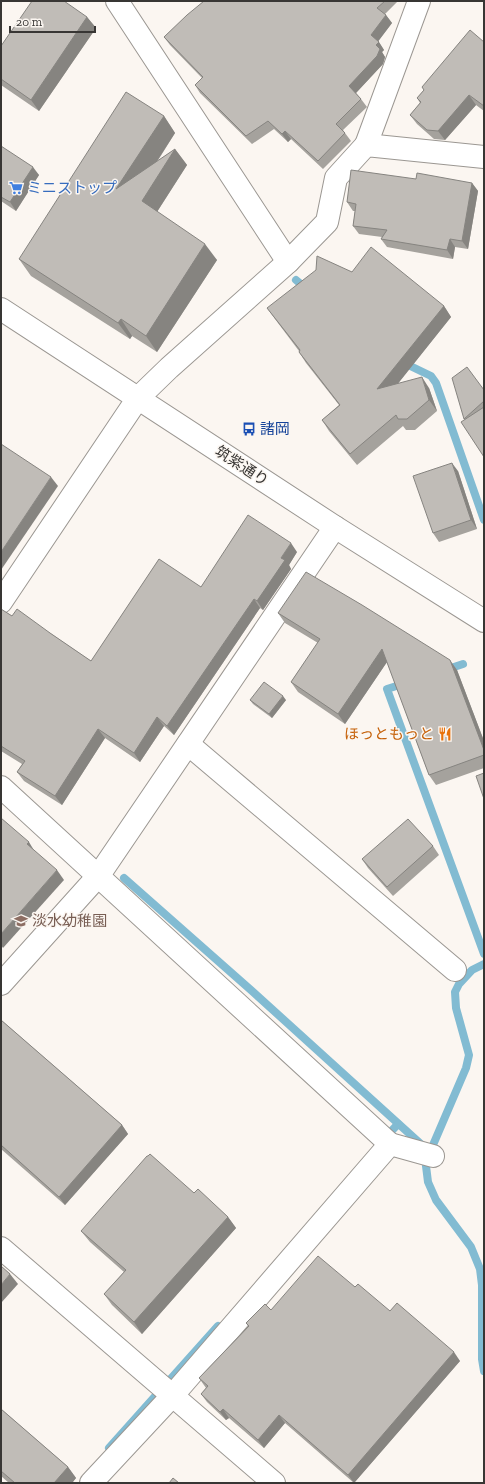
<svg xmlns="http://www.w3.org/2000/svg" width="485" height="1484" viewBox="0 0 485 1484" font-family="'Zilla Slab','Noto Sans JP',serif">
  <rect width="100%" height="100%" fill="#fbf6f1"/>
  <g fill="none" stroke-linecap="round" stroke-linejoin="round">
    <g stroke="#82bbd2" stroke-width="8">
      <polyline points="296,280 308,290"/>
      <polyline points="402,362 431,376 436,383 484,520"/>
      <polyline points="445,670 463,664"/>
      <polyline points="406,683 387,689 484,954"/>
      <polyline points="124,878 252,991 423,1146"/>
      <polyline points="484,964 472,970 459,984 455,992 456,1008 469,1055 466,1068 433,1145 426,1166 428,1182 436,1200 471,1247 480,1269 482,1285 482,1359 484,1371"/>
      <polyline points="385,1138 398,1124"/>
      <polyline points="109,1448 218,1326"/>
    </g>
    <g stroke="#9b9792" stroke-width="24">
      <g id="minor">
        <polyline points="117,1 288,262"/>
        <polyline points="366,145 419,1"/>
        <polyline points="1,309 335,527 484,621"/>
        <polyline points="1,602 138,398 169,368 288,262 327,222 336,178 366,145 484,157"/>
        <polyline points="188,744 455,970"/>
        <polyline points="1,787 390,1144"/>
        <polyline points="1,984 99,875 335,527"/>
        <polyline points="1,1248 274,1483"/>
        <polyline points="91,1483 173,1395 390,1144 433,1156"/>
      </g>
    </g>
    <use href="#minor" stroke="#fff" stroke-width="22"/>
  </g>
  <g fill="#a5a29d">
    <polygon points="204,1 398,1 385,14 392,23 378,41 384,50 382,52 385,57 383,64 356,93 361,99 367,107 343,130 345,133 351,141 323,169 291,139 288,142 274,129 252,144 200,93 195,85 202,78 170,45 164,37"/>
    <polygon points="87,17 96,28 39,111 1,85 1,46"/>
    <polygon points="484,42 484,111 476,105 445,140 434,139 417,124 410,115 420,103 417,98 424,90 422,87"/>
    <polygon points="164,116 175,133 157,162 175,149 187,165 157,212 217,260 157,352 132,336 130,339 31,276 19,259"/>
    <polygon points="1,146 39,175 16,211 1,201"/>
    <polygon points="416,179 472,183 478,191 468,249 455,247 453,259 387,247 381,239 382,237 359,234 353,226 355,211 353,211 347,202"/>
    <polygon points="352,272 444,306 451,317 398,383 429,388 437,411 415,430 406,430 403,426 357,465 329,431 322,420 339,405 306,363 299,352 299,351 275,319 267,308"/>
    <polygon points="484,390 484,457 464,419"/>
    <polygon points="458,471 477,529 439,542 433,533"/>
    <polygon points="297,552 289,565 291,569 263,610 260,608 174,735 164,726 140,762 105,738 62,805 24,781 17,772 22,764 1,751 1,609 12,616 50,633 91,661 201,587"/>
    <polygon points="278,613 457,670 484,741 484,768 436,785 429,775 387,662 345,724 298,692 291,682 318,643 285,623"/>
    <polygon points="250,700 286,700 272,718 253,704"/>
    <polygon points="433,846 439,855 393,896 368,868 362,859"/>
    <polygon points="1,1020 122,1125 128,1134 65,1205 1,1149"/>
    <polygon points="194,1193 228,1217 236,1228 142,1334 112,1305 104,1294 124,1272 90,1242 81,1231"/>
    <polygon points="355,1287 390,1311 460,1361 354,1483 285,1423 264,1448 229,1418 226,1420 207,1402 201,1394 206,1388 199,1378 248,1326 246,1323 271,1310"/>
    <polygon points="1,1409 68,1467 76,1478 72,1483 9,1483 1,1476"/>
  </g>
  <g fill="#868480">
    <polygon points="386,15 392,23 377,43 371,35"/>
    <polygon points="87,17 96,28 39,111 31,100"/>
    <polygon points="379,42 384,50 382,52 385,57 383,64 355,94 349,86 376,45"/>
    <polygon points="469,95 476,105 445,140 438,131"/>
    <polygon points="164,116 175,133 128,206 116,189"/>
    <polygon points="285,131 291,139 288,142 282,134"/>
    <polygon points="175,149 187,165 153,218 142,201"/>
    <polygon points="33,167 39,175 16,211 10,202"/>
    <polygon points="472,183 478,191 468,249 462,241"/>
    <polygon points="450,239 455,247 453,259 447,250"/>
    <polygon points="205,244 217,260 157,352 146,336"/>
    <polygon points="444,306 451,317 385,400 377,389"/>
    <polygon points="121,319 132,336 130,339 118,323"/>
    <polygon points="422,377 429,388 437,411 429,400"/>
    <polygon points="452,463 458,471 477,529 471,520"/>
    <polygon points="51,477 58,486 1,570 1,552"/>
    <polygon points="291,543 297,552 289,565 291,569 263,610 257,601 281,558"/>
    <polygon points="254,599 260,608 174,735 167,726"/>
    <polygon points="382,649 389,659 345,724 338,714"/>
    <polygon points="450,660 457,670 484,741 484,750"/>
    <polygon points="283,696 286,700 272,718 269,714"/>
    <polygon points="157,717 164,726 140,762 134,753"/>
    <polygon points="98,729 105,738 62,805 55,796"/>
    <polygon points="29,842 35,852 27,844"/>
    <polygon points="57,870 64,880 3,948 1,945 1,934"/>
    <polygon points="122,1125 128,1134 65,1205 59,1197"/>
    <polygon points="228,1217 236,1228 142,1334 134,1322"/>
    <polygon points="10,1274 18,1284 1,1303 1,1285"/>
    <polygon points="454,1352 460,1361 354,1483 348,1475"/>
    <polygon points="223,1409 229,1418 226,1420 220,1412"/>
    <polygon points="279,1415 285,1423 264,1448 258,1440"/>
    <polygon points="68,1467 76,1478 72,1483 54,1483"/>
  </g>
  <g fill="#c0bcb7" stroke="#868480">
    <polygon points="32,1 64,1 87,17 31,100 1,79 1,46"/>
    <polygon points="204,1 385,1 377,8 386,15 371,35 379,42 376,45 380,49 377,56 349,86 361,99 336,124 345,133 318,161 285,131 282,134 268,121 246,136 195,85 203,77 164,37 187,15"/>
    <polygon points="470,30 484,42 484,106 469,95 438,131 427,130 410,115 421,102 417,98 424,90 422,87"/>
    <polygon points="126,92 164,116 116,189 175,149 142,201 205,244 146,336 121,319 118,323 19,259"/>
    <polygon points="1,146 33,167 10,202 1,197"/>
    <polygon points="351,170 416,179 417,173 472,183 462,241 450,239 447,250 381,239 387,230 353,226 356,204 347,202"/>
    <polygon points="371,247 444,306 377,389 422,377 429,400 407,419 398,419 396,415 350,454 322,420 340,405 299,352 300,350 267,308 316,270 317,256 352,272"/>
    <polygon points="467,367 484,390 484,401 464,419 452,378"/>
    <polygon points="484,407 484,457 461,422"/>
    <polygon points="1,444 51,477 1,552"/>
    <polygon points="452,463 471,520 433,533 413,476"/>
    <polygon points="248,515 291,543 281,558 285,560 257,601 254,599 167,726 157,717 134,753 98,729 55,796 17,772 25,761 1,746 1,609 12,616 17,609 50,633 91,661 159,559 201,587"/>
    <polygon points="306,572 362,605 450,660 484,750 484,755 429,775 382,649 338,714 291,682 320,639 278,613"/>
    <polygon points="264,682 283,696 269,714 250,700"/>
    <polygon points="484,773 484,799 476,776"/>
    <polygon points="1,818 29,842 27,844 57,870 1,934"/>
    <polygon points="408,819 433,846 387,887 362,859"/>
    <polygon points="1,1020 122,1125 59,1197 1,1145"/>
    <polygon points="150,1154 194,1193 198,1189 228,1217 134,1322 104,1294 126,1270 81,1231 147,1156 148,1156"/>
    <polygon points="318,1256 355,1287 358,1284 390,1311 397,1303 454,1352 348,1475 279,1415 258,1440 223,1409 220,1412 201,1394 208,1386 199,1378 249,1326 246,1323 265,1304 271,1310"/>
    <polygon points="1,1266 10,1274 1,1285"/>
    <polygon points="1,1409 68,1467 54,1483 15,1483 1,1471"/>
    <polygon points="173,1478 179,1483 169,1483"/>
  </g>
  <defs>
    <g id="supermarket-bare" transform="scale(1.08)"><path d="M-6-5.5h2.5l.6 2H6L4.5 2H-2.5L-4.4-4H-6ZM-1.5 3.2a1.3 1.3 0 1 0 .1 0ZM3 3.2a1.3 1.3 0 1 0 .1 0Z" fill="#3f7fe0" stroke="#fbf6f1" stroke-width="2.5" paint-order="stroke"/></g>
    <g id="bus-bare" transform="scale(1.08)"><path d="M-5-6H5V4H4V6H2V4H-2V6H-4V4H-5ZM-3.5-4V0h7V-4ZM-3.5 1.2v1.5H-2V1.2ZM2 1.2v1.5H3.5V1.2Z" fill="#1a4fb4" stroke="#fbf6f1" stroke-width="2.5" paint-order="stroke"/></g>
    <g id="restaurant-bare" transform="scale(1.08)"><path d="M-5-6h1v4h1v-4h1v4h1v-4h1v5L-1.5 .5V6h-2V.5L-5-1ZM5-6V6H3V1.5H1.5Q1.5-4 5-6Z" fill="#e8710a" stroke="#fbf6f1" stroke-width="2.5" paint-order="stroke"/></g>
    <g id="school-bare" transform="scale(1.08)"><path d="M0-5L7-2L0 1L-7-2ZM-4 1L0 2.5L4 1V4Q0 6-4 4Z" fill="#8d6e63" stroke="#fbf6f1" stroke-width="2.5" paint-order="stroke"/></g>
  </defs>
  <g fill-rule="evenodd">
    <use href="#supermarket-bare" x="16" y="188"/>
    <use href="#bus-bare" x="249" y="429"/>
    <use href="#restaurant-bare" x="445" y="734"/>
    <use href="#school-bare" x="21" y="921"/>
  </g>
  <g text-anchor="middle" stroke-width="3" stroke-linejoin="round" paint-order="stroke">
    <g font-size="15" fill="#366cbe" stroke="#fbf6f1" text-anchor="start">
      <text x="27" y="193">ミニストップ</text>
    </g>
    <g font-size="15" fill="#164399" stroke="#fbf6f1" text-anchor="start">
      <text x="260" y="434">諸岡</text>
    </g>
    <g font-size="15" fill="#383634" stroke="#fbf6f1">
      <text transform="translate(242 466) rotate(33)" y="5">筑紫通り</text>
    </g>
    <g font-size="15" fill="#c56008" stroke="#fbf6f1" text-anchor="end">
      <text x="434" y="739">ほっともっと</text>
    </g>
    <g font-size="15" fill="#785e54" stroke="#fbf6f1" text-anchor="start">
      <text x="32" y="926">淡水幼稚園</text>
    </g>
  </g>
  <rect width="485" height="1484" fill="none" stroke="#383634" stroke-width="4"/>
  <path d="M10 26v6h85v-6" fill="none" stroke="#383634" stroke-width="2"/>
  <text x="16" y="26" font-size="12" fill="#383634" stroke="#fbf6f1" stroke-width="3" paint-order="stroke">20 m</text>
</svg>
